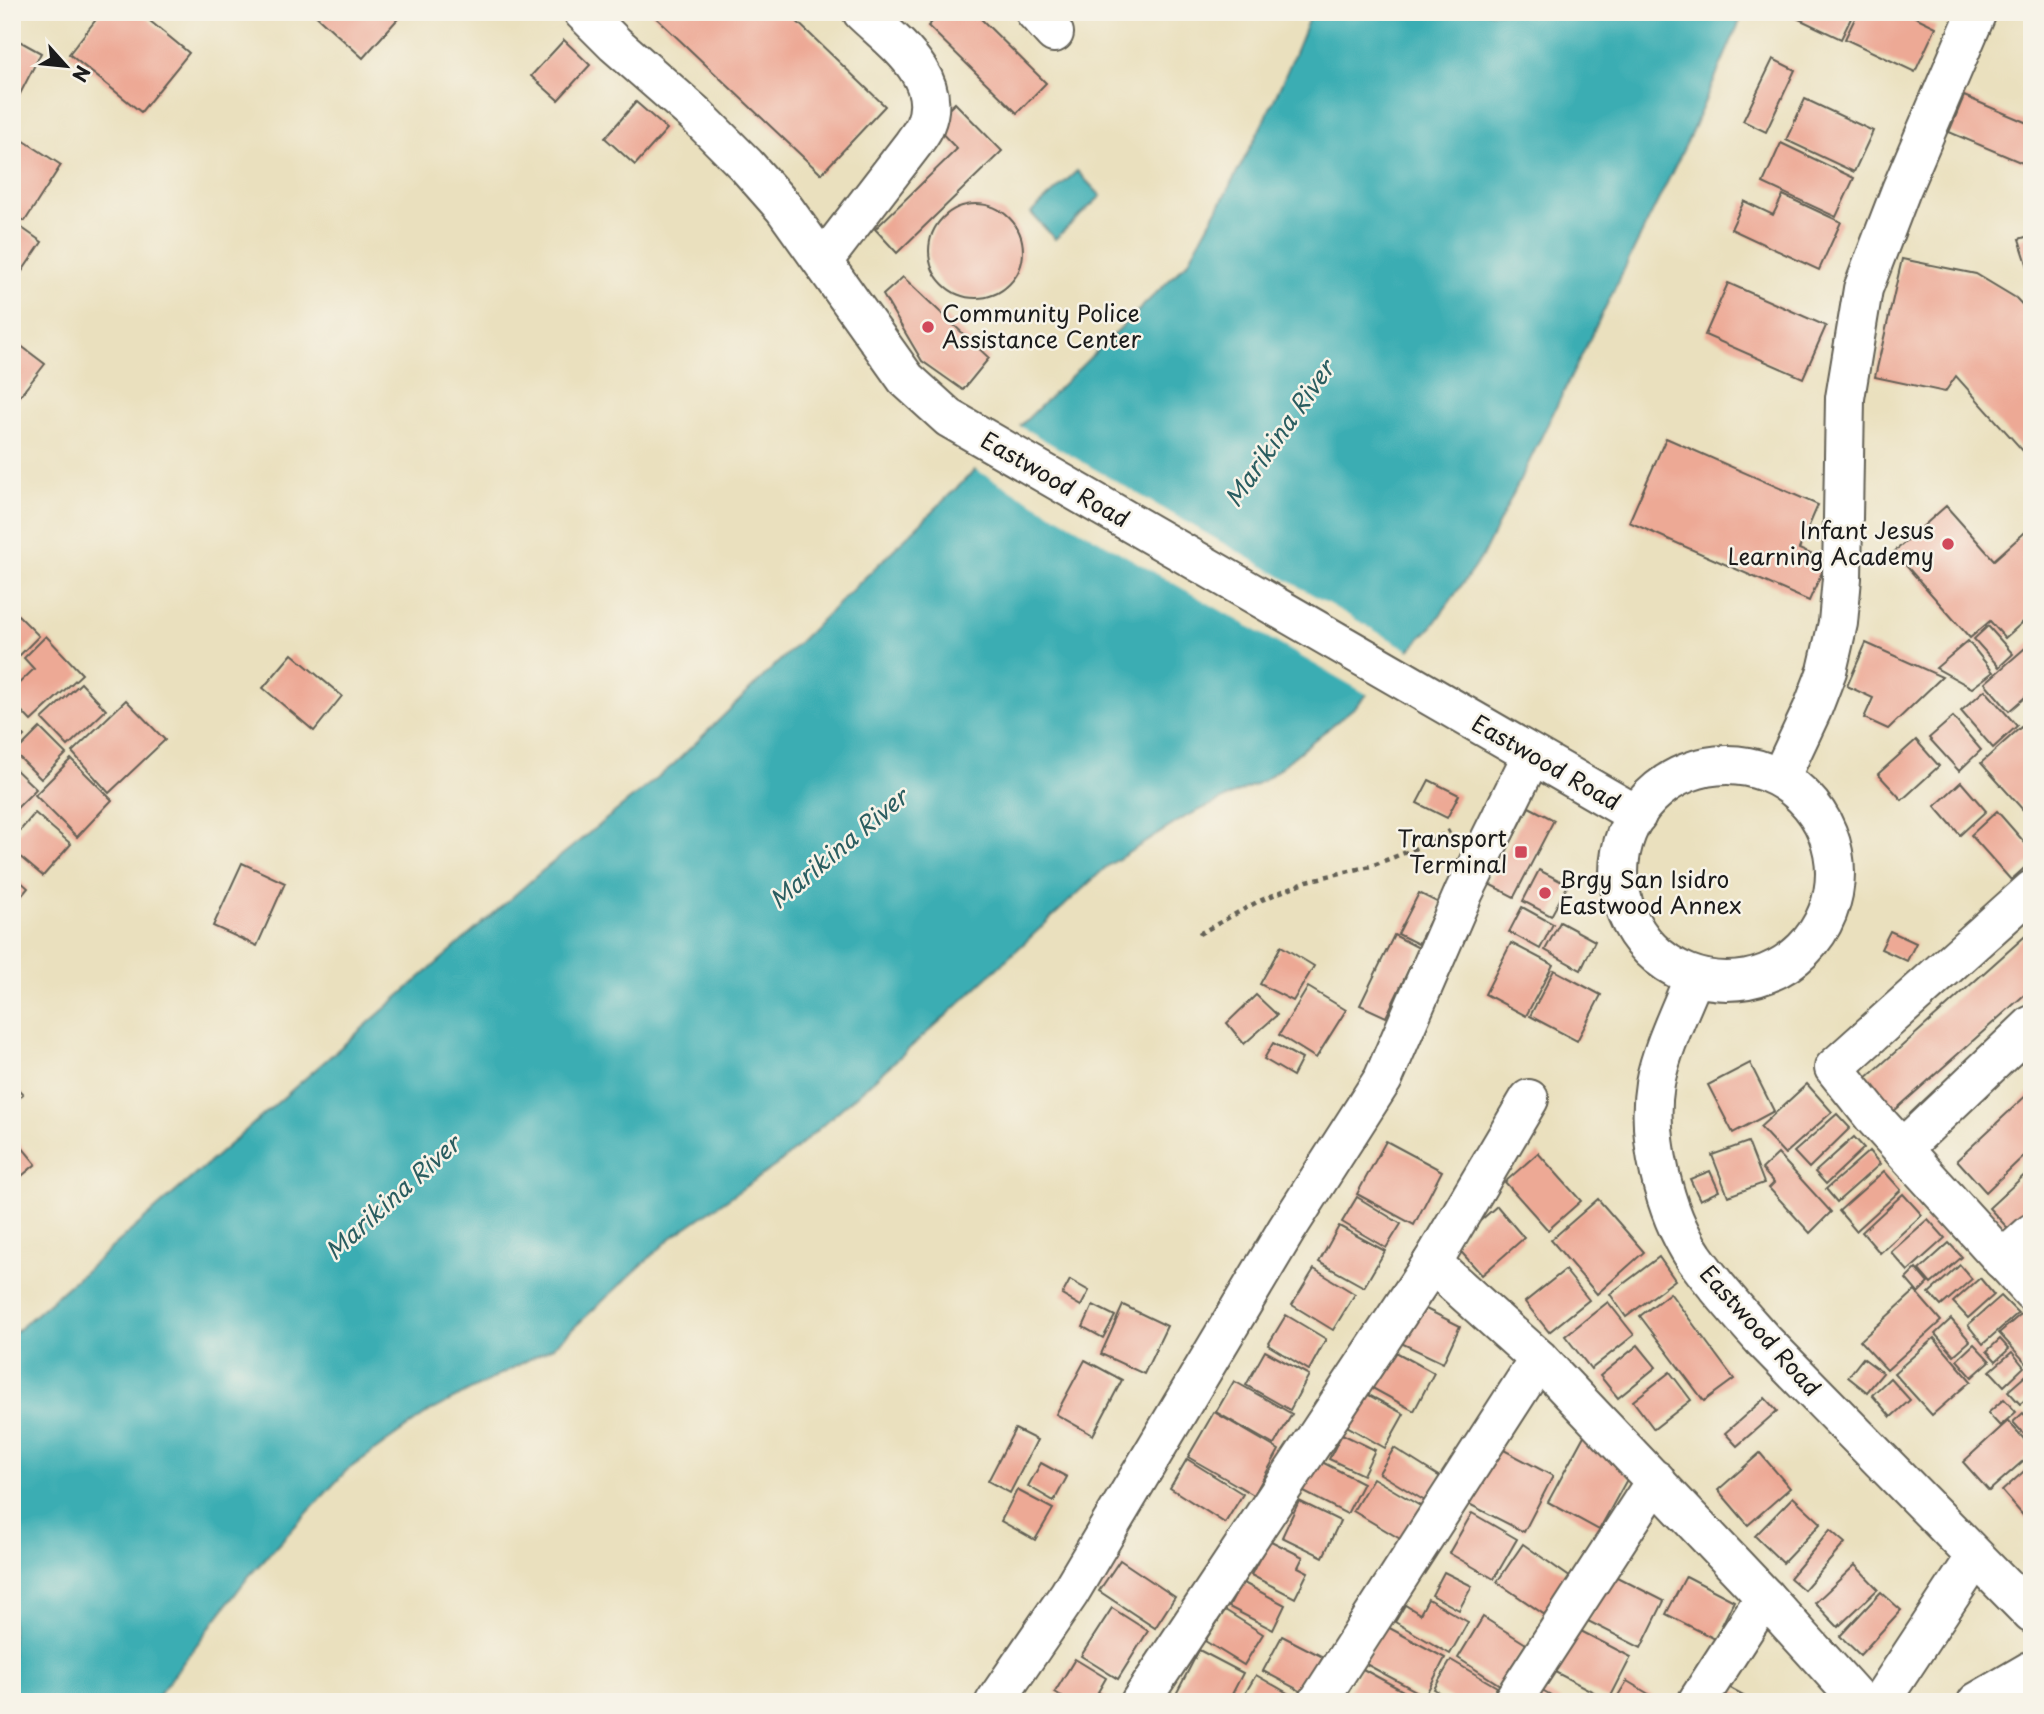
<svg xmlns="http://www.w3.org/2000/svg" width="2044" height="1714" viewBox="0 0 2044 1714" font-family="'Playpen Sans',sans-serif">
  <rect width="100%" height="100%" fill="#f7f3e8"/>
  <filter id="ink" filterUnits="userSpaceOnUse"><feTurbulence type="fractalNoise" baseFrequency=".0143" numOctaves="2"/><feDisplacementMap in="SourceGraphic" scale="14" xChannelSelector="R" yChannelSelector="G"/><feConvolveMatrix kernelMatrix="1 2 1 2 8 2 1 2 1" color-interpolation-filters="sRGB"/></filter>
  <filter id="wash" filterUnits="userSpaceOnUse"><feTurbulence type="fractalNoise" baseFrequency=".00686" numOctaves="4" result="noise"/><feDisplacementMap in="SourceGraphic" scale="28" xChannelSelector="R" yChannelSelector="G"/><feGaussianBlur stdDeviation="1.57" result="paint"/><feColorMatrix in="noise" values="0 0 0 0 0 0 0 0 0 0 0 0 0 0 0 0 0 1.4 0 .05"/><feComposite in="paint" operator="in"/></filter>
  <g filter="url(#wash)">
    <rect width="100%" height="100%" fill="#eae0be"/>
    <g fill="#3badb3" stroke="#2c6468" stroke-width="2">
      <path d="M1311 12H1744L1688 140 1483 555 1433 625 1356 706 1265 780 1187 816 1106 867 947 1015 781 1162 671 1238 553 1347 430 1411 346 1471 249 1576 153 1702H12V1335L541 872 673 765 1188 262C1233 181 1279 100 1311 12Z"/>
      <polygon points="1077,171 1101,196 1055,239 1031,213"/>
    </g>
    <polygon fill="#eae0be" points="1018,425 1412,652 1370,696 973,468"/>
    <g id="blocks">
      <g fill="#eda995">
        <polygon points="102,12 139,12 189,53 141,112 69,54"/>
        <polygon points="312,12 404,12 363,58"/>
        <polygon points="650,12 787,12 885,106 821,174"/>
        <polygon points="942,12 974,12 1046,83 1017,113 928,26"/>
        <polygon points="1784,12 1854,12 1841,39"/>
        <polygon points="1858,12 1905,12 1936,27 1915,72 1845,39"/>
        <polygon points="12,37 41,53 20,94 12,90"/>
        <polygon points="564,40 590,65 558,100 531,76"/>
        <polygon points="1773,59 1795,70 1766,132 1743,121"/>
        <polygon points="1964,96 2032,125 2032,167 1949,132"/>
        <polygon points="1805,99 1873,131 1854,172 1786,140"/>
        <polygon points="636,102 667,129 635,165 605,138"/>
        <polygon points="955,103 1002,151 897,253 875,229 957,149 933,124"/>
        <polygon points="12,133 61,165 25,221 12,213"/>
        <polygon points="1781,143 1854,178 1836,217 1763,183"/>
        <polygon points="1783,195 1841,222 1819,270 1731,229 1744,201 1773,215"/>
        <circle cx="976" cy="251" r="47"/>
        <polygon points="12,221 42,242 12,286"/>
        <polygon points="2032,235 2032,276 2031,276 2019,239"/>
        <polygon points="1902,259 1976,274 2016,298 2032,315 2032,461 1956,376 1945,392 1875,377"/>
        <polygon points="903,277 989,358 963,390 922,361 883,295"/>
        <polygon points="1728,283 1826,326 1803,378 1705,335"/>
        <polygon points="12,339 45,364 12,406"/>
        <polygon points="1666,438 1818,505 1799,549 1827,561 1809,601 1629,522"/>
        <polygon points="1946,506 1994,560 2032,526 2032,614 2005,638 1990,621 1970,638 1894,552"/>
        <polygon points="12,609 39,636 12,663"/>
        <polygon points="1988,626 2013,654 1999,667 1974,639"/>
        <polygon points="46,636 82,674 31,721 12,701 12,690 34,669 24,658"/>
        <polygon points="1968,641 1993,672 1972,688 1936,668"/>
        <polygon points="2032,642 2032,691 2009,711 1985,683"/>
        <polygon points="1866,643 1942,677 1888,729 1864,718 1873,698 1847,686"/>
        <polygon points="292,654 342,696 314,731 263,688"/>
        <polygon points="81,683 106,710 68,746 42,719"/>
        <polygon points="1985,690 2017,726 1993,748 1961,711"/>
        <polygon points="126,700 165,740 109,793 72,752"/>
        <polygon points="1953,717 1981,750 1959,771 1929,738"/>
        <polygon points="12,724 24,736 12,748"/>
        <polygon points="2021,727 2032,739 2032,820 1981,763"/>
        <polygon points="40,728 66,754 41,779 15,753"/>
        <polygon points="1916,740 1939,766 1902,800 1878,774"/>
        <polygon points="71,759 112,800 77,837 35,795"/>
        <polygon points="12,766 36,789 12,813"/>
        <polygon points="1429,780 1459,795 1447,818 1417,803"/>
        <polygon points="1961,782 1986,811 1960,835 1935,806"/>
        <polygon points="1529,807 1554,820 1514,897 1489,884"/>
        <polygon points="1997,811 2032,851 2032,861 2011,880 1971,835"/>
        <polygon points="35,813 71,844 43,876 12,850 12,840"/>
        <polygon points="242,863 285,883 257,946 213,926"/>
        <polygon points="1539,870 1568,885 1551,916 1523,901"/>
        <polygon points="12,874 28,888 12,907"/>
        <polygon points="1419,893 1439,903 1418,944 1398,934"/>
        <polygon points="1522,907 1553,924 1540,949 1509,932"/>
        <polygon points="1560,922 1595,941 1581,970 1545,950"/>
        <polygon points="2032,930 2032,988 1893,1112 1865,1079"/>
        <polygon points="1890,931 1916,943 1907,961 1881,949"/>
        <polygon points="1394,935 1419,948 1386,1017 1360,1005"/>
        <polygon points="1511,943 1553,965 1526,1016 1485,994"/>
        <polygon points="1281,946 1314,966 1293,1001 1260,984"/>
        <polygon points="1554,970 1601,995 1577,1041 1530,1016"/>
        <polygon points="1308,987 1346,1010 1316,1058 1279,1035"/>
        <polygon points="1256,995 1277,1015 1244,1044 1227,1023"/>
        <polygon points="1273,1043 1302,1059 1293,1076 1264,1059"/>
        <polygon points="1750,1063 1774,1111 1733,1133 1708,1085"/>
        <polygon points="12,1083 23,1094 12,1106"/>
        <polygon points="1807,1084 1832,1112 1785,1154 1760,1127"/>
        <polygon points="2032,1090 2032,1148 1986,1192 1957,1160"/>
        <polygon points="1837,1114 1850,1128 1809,1168 1794,1152"/>
        <polygon points="12,1135 36,1164 12,1184"/>
        <polygon points="1854,1137 1864,1148 1826,1184 1815,1172"/>
        <polygon points="1386,1141 1442,1171 1414,1225 1357,1194"/>
        <polygon points="1748,1142 1764,1183 1728,1196 1712,1155"/>
        <polygon points="1869,1151 1880,1164 1837,1202 1826,1189"/>
        <polygon points="1538,1153 1581,1201 1548,1230 1505,1182"/>
        <polygon points="1778,1154 1831,1212 1810,1233 1769,1188 1774,1183 1762,1169"/>
        <polygon points="2032,1168 2032,1222 2016,1237 1989,1208"/>
        <polygon points="1710,1171 1719,1191 1700,1200 1690,1179"/>
        <polygon points="1884,1171 1901,1190 1856,1231 1839,1211"/>
        <polygon points="1903,1194 1922,1215 1880,1253 1862,1232"/>
        <polygon points="1357,1197 1401,1224 1386,1248 1342,1222"/>
        <polygon points="1598,1199 1644,1252 1597,1294 1551,1240"/>
        <polygon points="1497,1206 1524,1238 1482,1275 1454,1244"/>
        <polygon points="1928,1219 1945,1238 1908,1271 1891,1252"/>
        <polygon points="1339,1226 1385,1251 1364,1287 1319,1262"/>
        <polygon points="1949,1243 1962,1257 1931,1284 1919,1270"/>
        <polygon points="1659,1257 1675,1280 1626,1317 1610,1294"/>
        <polygon points="1960,1265 1972,1279 1941,1306 1929,1293"/>
        <polygon points="1314,1269 1355,1294 1333,1330 1292,1305"/>
        <polygon points="1916,1269 1928,1283 1918,1293 1906,1279"/>
        <polygon points="1565,1270 1589,1300 1549,1332 1525,1302"/>
        <polygon points="1980,1278 1994,1295 1968,1318 1953,1302"/>
        <polygon points="1070,1280 1089,1291 1081,1306 1062,1295"/>
        <polygon points="1915,1291 1941,1321 1887,1370 1860,1341"/>
        <polygon points="1670,1293 1734,1379 1704,1401 1640,1316"/>
        <polygon points="2001,1296 2018,1313 1983,1344 1968,1325"/>
        <polygon points="1608,1302 1634,1335 1591,1369 1565,1336"/>
        <polygon points="1093,1305 1115,1316 1103,1338 1083,1327"/>
        <polygon points="1123,1305 1167,1326 1144,1374 1101,1354"/>
        <polygon points="1418,1305 1460,1326 1443,1363 1399,1342"/>
        <polygon points="2021,1314 2032,1326 2032,1360 2027,1364 1999,1333"/>
        <polygon points="1286,1315 1326,1339 1309,1370 1268,1345"/>
        <polygon points="1951,1319 1970,1341 1954,1355 1935,1334"/>
        <polygon points="1934,1338 1971,1381 1932,1415 1894,1373"/>
        <polygon points="2000,1339 2009,1349 1996,1361 1987,1351"/>
        <polygon points="1974,1344 1990,1361 1972,1377 1957,1360"/>
        <polygon points="1638,1345 1656,1367 1618,1398 1600,1376"/>
        <polygon points="1385,1346 1434,1373 1414,1411 1365,1384"/>
        <polygon points="1265,1351 1309,1375 1290,1410 1246,1385"/>
        <polygon points="2012,1352 2024,1367 2004,1386 1990,1371"/>
        <polygon points="1863,1358 1883,1373 1867,1392 1848,1377"/>
        <polygon points="1085,1360 1122,1380 1093,1435 1056,1414"/>
        <polygon points="2032,1370 2032,1394 2020,1404 2008,1391"/>
        <polygon points="1670,1372 1691,1400 1654,1429 1633,1401"/>
        <polygon points="1890,1378 1910,1400 1891,1417 1872,1395"/>
        <polygon points="1234,1381 1292,1414 1274,1445 1216,1412"/>
        <polygon points="1365,1393 1404,1414 1385,1448 1347,1426"/>
        <polygon points="1765,1398 1777,1411 1737,1446 1725,1433"/>
        <polygon points="2004,1399 2016,1412 2000,1426 1988,1413"/>
        <polygon points="1214,1412 1279,1450 1254,1495 1188,1457"/>
        <polygon points="2023,1413 2032,1423 2032,1443 2013,1422"/>
        <polygon points="2008,1421 2032,1448 2032,1453 1989,1491 1963,1462"/>
        <polygon points="1015,1429 1037,1440 1010,1493 988,1481"/>
        <polygon points="1586,1432 1630,1474 1599,1530 1548,1502"/>
        <polygon points="1342,1434 1375,1450 1363,1475 1329,1459"/>
        <polygon points="1498,1447 1553,1476 1524,1532 1469,1504"/>
        <polygon points="1394,1448 1440,1477 1425,1501 1379,1473"/>
        <polygon points="1760,1453 1790,1488 1748,1525 1718,1490"/>
        <polygon points="1187,1459 1243,1494 1225,1523 1170,1488"/>
        <polygon points="1318,1460 1363,1483 1347,1514 1302,1491"/>
        <polygon points="1041,1463 1067,1477 1054,1501 1028,1486"/>
        <polygon points="2032,1464 2032,1516 2027,1520 2002,1491"/>
        <polygon points="1373,1478 1422,1507 1402,1540 1353,1511"/>
        <polygon points="1017,1490 1053,1509 1035,1540 1001,1521"/>
        <polygon points="1793,1497 1821,1523 1783,1563 1755,1536"/>
        <polygon points="1299,1501 1340,1521 1323,1557 1282,1537"/>
        <polygon points="1472,1513 1517,1539 1494,1579 1449,1553"/>
        <polygon points="1830,1530 1845,1543 1804,1590 1790,1578"/>
        <polygon points="1269,1540 1303,1557 1298,1567 1308,1572 1295,1598 1251,1575"/>
        <polygon points="1523,1544 1571,1578 1545,1615 1497,1582"/>
        <polygon points="1120,1560 1175,1597 1155,1628 1099,1591"/>
        <polygon points="1855,1565 1878,1589 1838,1627 1815,1603"/>
        <polygon points="1444,1572 1472,1586 1459,1610 1432,1595"/>
        <polygon points="1611,1574 1664,1601 1641,1648 1588,1621"/>
        <polygon points="1686,1576 1734,1601 1715,1639 1666,1614"/>
        <polygon points="1242,1582 1285,1605 1273,1630 1229,1607"/>
        <polygon points="1881,1592 1901,1610 1860,1655 1840,1636"/>
        <polygon points="1428,1599 1468,1622 1450,1654 1395,1622 1405,1605 1420,1614"/>
        <polygon points="1112,1608 1148,1631 1118,1679 1081,1656"/>
        <polygon points="1225,1610 1263,1634 1244,1665 1205,1641"/>
        <polygon points="1483,1617 1526,1644 1500,1685 1458,1658"/>
        <polygon points="1384,1625 1445,1658 1425,1696 1364,1663"/>
        <polygon points="1577,1629 1631,1657 1609,1700 1555,1672"/>
        <polygon points="1282,1636 1323,1657 1304,1693 1263,1671"/>
        <polygon points="1199,1650 1243,1673 1228,1702 1172,1702"/>
        <polygon points="1075,1659 1106,1678 1098,1692 1110,1699 1109,1702 1071,1702 1055,1692"/>
        <polygon points="1451,1660 1497,1687 1488,1702 1456,1702 1434,1689"/>
        <polygon points="1361,1668 1416,1698 1414,1702 1343,1702"/>
        <polygon points="1256,1675 1296,1698 1294,1702 1240,1702"/>
        <polygon points="1627,1681 1662,1702 1614,1702"/>
        <polygon points="1725,1685 1756,1702 1716,1702"/>
        <polygon points="1537,1687 1563,1702 1528,1702"/>
      </g>
    </g>
  </g>
  <g filter="url(#ink)">
    <use href="#blocks" fill-opacity="0" stroke="#646155" stroke-width="2"/>
    <g fill="none" stroke-linecap="round" stroke-linejoin="round">
      <g stroke="#646155" stroke-width="42">
        <g id="minor">
          <polyline points="1035,12 1054,33"/>
          <path d="M823 261 913 144C917 138 923 131 925 125 945 77 892 41 862 12"/>
          <polyline points="1780,778 1812,710 1827,671 1838,623 1842,578 1845,398 1863,289 1901,190 1977,12"/>
          <polyline points="2032,890 1834,1068 1874,1118 2032,1292"/>
          <polyline points="1529,1099 1432,1263 1539,1359 1765,1597 1860,1702"/>
          <polyline points="1902,1149 2032,1025"/>
          <polyline points="2002,1260 2032,1233"/>
          <polyline points="995,1702 1069,1594 1287,1229 1383,1079 1464,892 1532,755"/>
          <polyline points="1140,1702 1432,1263"/>
          <polyline points="1318,1702 1539,1359"/>
          <polyline points="1512,1702 1656,1480"/>
          <polyline points="1697,1702 1765,1597"/>
          <polyline points="1880,1702 1975,1558"/>
          <polyline points="1977,1702 2032,1670"/>
        </g>
      </g>
      <g stroke="#646155" stroke-width="42">
        <g id="major">
          <polyline points="583,12 615,44 695,114 746,165 784,208 906,379 949,418 1637,815"/>
          <circle cx="1727" cy="873" r="108"/>
          <path d="M1694 977C1681 1009 1661 1050 1655 1083 1646 1137 1664 1212 1694 1257 1715 1287 1739 1313 1763 1340L2032 1614"/>
        </g>
      </g>
      <polyline stroke="#646155" stroke-width="4.5" stroke-dasharray="5 5" stroke-linecap="butt" points="1199,934 1257,902 1307,881 1371,866 1422,846 1450,831"/>
      <use href="#minor" stroke="#fff" stroke-width="38"/>
      <use href="#major" stroke="#fff" stroke-width="38"/>
    </g>
  </g>
  <g fill="#d1495b" stroke="#f7f3e8" stroke-width="2.5">
    <circle cx="928" cy="327" r="7"/>
    <circle cx="1948" cy="544" r="7"/>
    <rect x="1514" y="845" width="14" height="14" rx="3.5"/>
    <circle cx="1545" cy="893" r="7"/>
  </g>
  <g text-anchor="middle" stroke-width="5" stroke-linejoin="round" paint-order="stroke">
    <g font-size="23" fill="#1c1c1c" stroke="#f7f3e8" text-anchor="start">
      <text x="942" y="322">Community Police<tspan x="942" dy="26">Assistance Center</tspan></text>
      <text x="1934" y="539" text-anchor="end">Infant Jesus<tspan x="1934" dy="26">Learning Academy</tspan></text>
      <text x="1507" y="847" text-anchor="end">Transport<tspan x="1507" dy="26">Terminal</tspan></text>
      <text x="1559" y="888">Brgy San Isidro<tspan x="1559" dy="26">Eastwood Annex</tspan></text>
    </g>
    <g font-size="23" fill="#1c1c1c" stroke="#f7f3e8">
      <text transform="translate(1055 480) rotate(30)" y="8">Eastwood Road</text>
      <text transform="translate(1546 763) rotate(30)" y="8">Eastwood Road</text>
      <text transform="translate(1760 1331) rotate(48)" y="8">Eastwood Road</text>
    </g>
    <g font-size="24" font-style="italic" fill="#2a5d60" stroke="#f7f3e8">
      <text transform="translate(1280 434) rotate(-55)" y="8">Marikina River</text>
      <text transform="translate(839 849) rotate(-40)" y="8">Marikina River</text>
      <text transform="translate(393 1198) rotate(-42)" y="8">Marikina River</text>
    </g>
  </g>
  <rect width="2044" height="1714" fill="none" stroke="#f7f3e8" stroke-width="42"/>
  <g transform="translate(66 66) rotate(117)" stroke="#f7f3e8" stroke-width="5" paint-order="stroke">
  <path d="M0-5L12 26L0 18L-12 26Z" fill="#1c1c1c"/>
  <text y="-10" font-size="19" font-weight="bold" text-anchor="middle" fill="#1c1c1c">N</text>
  </g>
</svg>
